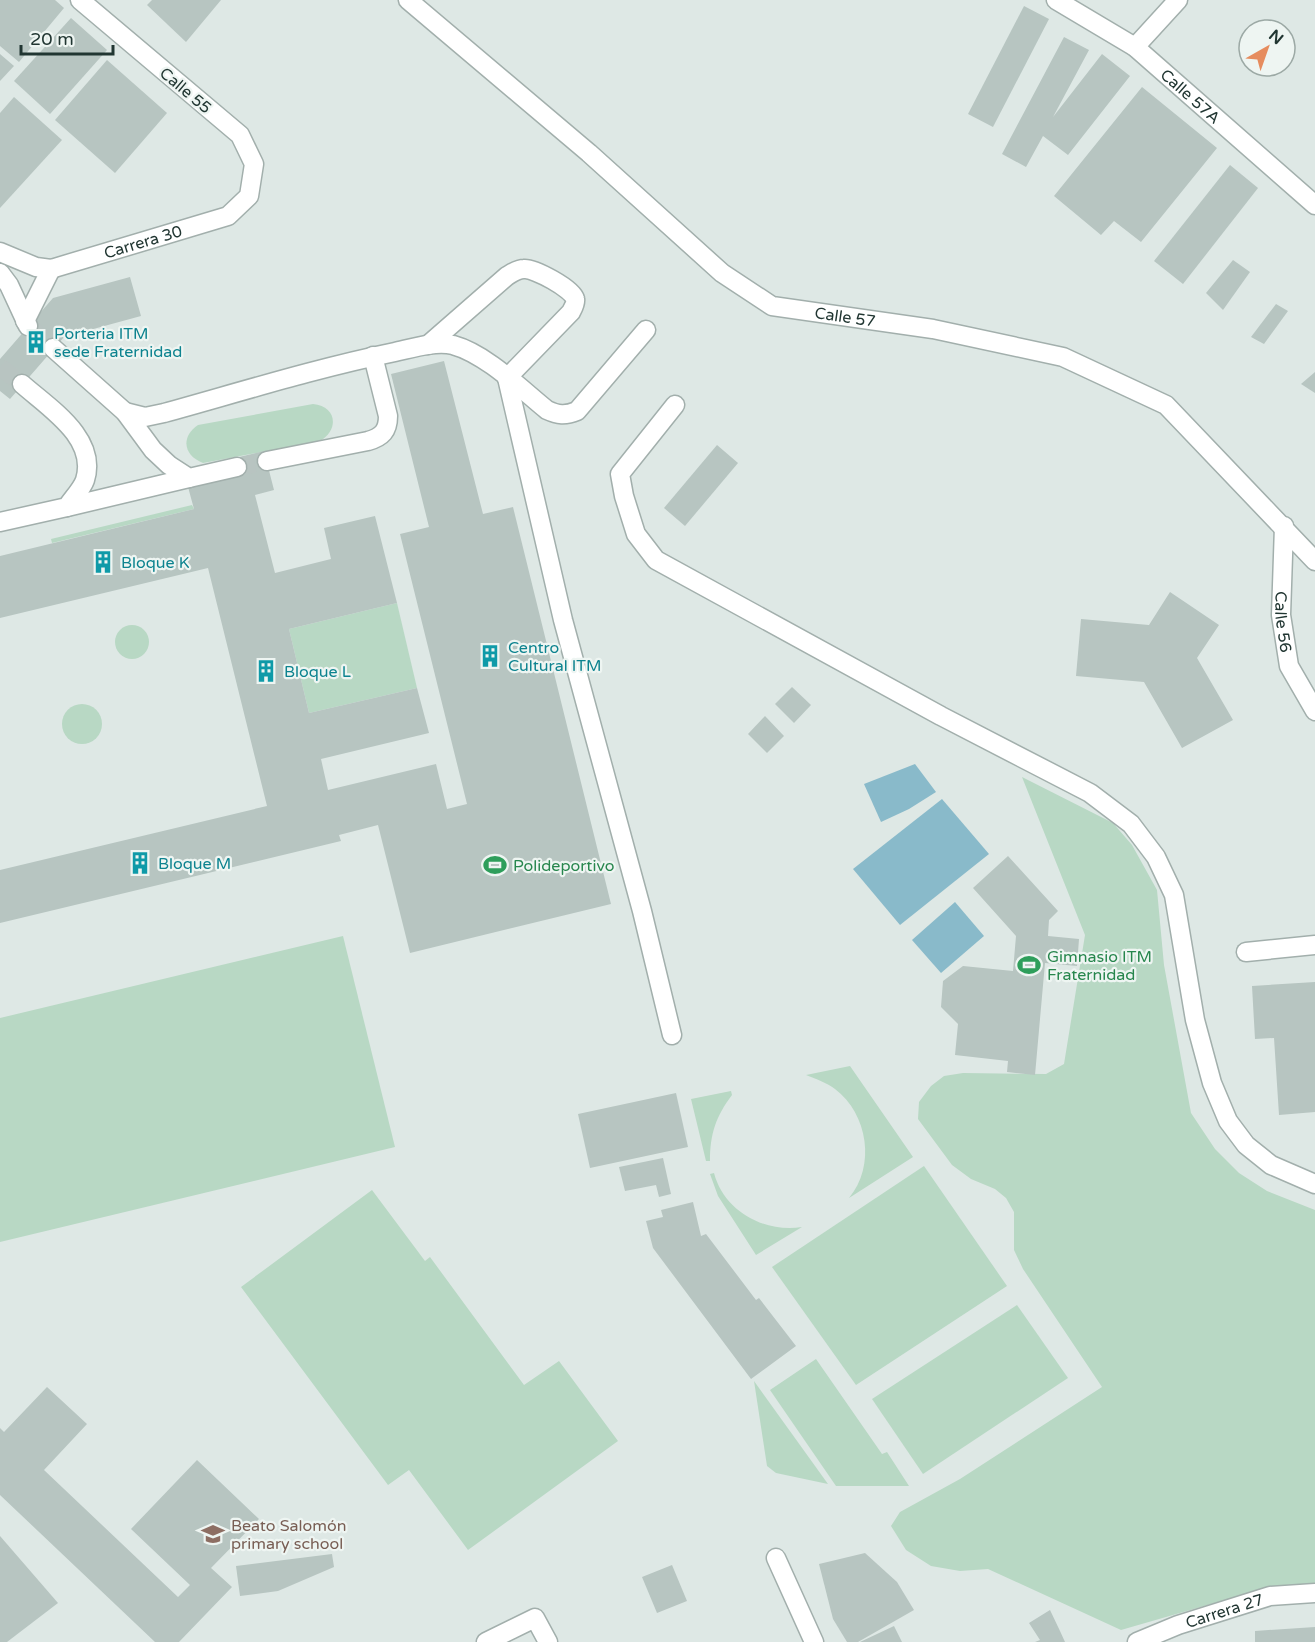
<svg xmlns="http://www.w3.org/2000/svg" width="1315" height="1642" viewBox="0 0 1315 1642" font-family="'Varela Round',sans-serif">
  <rect width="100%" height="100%" fill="#dee8e5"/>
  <g fill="#b8d8c4">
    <path d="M313 404C336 406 340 429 320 441L203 463C184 456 180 437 198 425Z"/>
    <polygon points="192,505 194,509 52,543 51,539"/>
    <polygon points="397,603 417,688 309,713 289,629"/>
    <circle cx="132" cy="642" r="17"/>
    <circle cx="82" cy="724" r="20"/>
    <polygon points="1022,777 1113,823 1132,845 1157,890 1164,965 1191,1113 1215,1149 1239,1173 1267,1191 1315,1210 1315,1584 1249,1593 1121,1630 988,1569 960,1571 931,1566 906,1550 891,1526 900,1512 960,1479 1102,1387 1023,1269 1014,1250 1014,1212 1006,1198 995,1189 971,1179 952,1165 918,1119 919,1102 931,1086 944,1076 963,1073 1046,1074 1064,1064 1085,935"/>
    <polygon points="343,936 395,1147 0,1242 0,1018"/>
    <path d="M850 1066 913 1157 849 1198C876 1166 868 1114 835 1089 827 1083 816 1079 806 1075Z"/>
    <path d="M731 1091 732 1095C716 1116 710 1134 710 1161H706L691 1099Z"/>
    <polygon points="924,1166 1007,1286 856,1385 772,1267"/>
    <path d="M714 1173C724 1211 764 1233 802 1227L756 1255 718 1196 710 1174Z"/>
    <polygon points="372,1190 425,1261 430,1257 524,1385 559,1361 618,1441 468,1550 409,1470 388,1485 241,1287"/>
    <polygon points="1017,1305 1068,1378 923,1474 872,1399"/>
    <polygon points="816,1359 882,1454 887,1452 909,1486 836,1486 770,1390"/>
    <polygon points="754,1381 828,1484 776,1473 767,1466"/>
  </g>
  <g fill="#89baca">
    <polygon points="915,764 936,792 909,809 881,822 864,784"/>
    <polygon points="942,799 989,854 900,925 853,869"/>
    <polygon points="955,902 984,936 941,973 912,940"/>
  </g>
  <g fill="#b7c5c1">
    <polygon points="0,0 55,0 64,8 19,62 0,46"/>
    <polygon points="152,0 221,0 186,42 147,5"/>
    <polygon points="1024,6 1049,19 993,127 968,114"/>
    <polygon points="71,18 107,50 50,114 14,81"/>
    <polygon points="1064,37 1089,50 1053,117 1102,54 1130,76 1068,155 1043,136 1026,167 1002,154"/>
    <polygon points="0,54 14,66 0,81"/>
    <polygon points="107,60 167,113 115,173 55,120"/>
    <polygon points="1142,87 1217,148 1141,242 1114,221 1101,235 1054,196"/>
    <polygon points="14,97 62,140 0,208 0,113"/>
    <polygon points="1230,165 1258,188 1183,284 1154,261"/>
    <polygon points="1233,260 1250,272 1223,310 1206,293"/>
    <polygon points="130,277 141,316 64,337 10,399 0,391 0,359 53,298"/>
    <polygon points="1276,304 1288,311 1264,344 1251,337"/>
    <polygon points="444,361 483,514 513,507 611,904 410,953 378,825 339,835 341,841 0,923 0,870 267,806 208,568 0,618 0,556 194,509 188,487 235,458 264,451 274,490 255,495 275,573 331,559 324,528 375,516 397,603 289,629 309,713 417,688 429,733 321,759 328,790 436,764 447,809 467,804 400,534 429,527 391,374"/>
    <polygon points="1315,372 1315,393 1301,384"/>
    <polygon points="717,445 738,463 685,526 664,508"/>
    <polygon points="1170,592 1219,625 1197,658 1233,720 1182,748 1144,682 1076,676 1081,619 1149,625"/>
    <polygon points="792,687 811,705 794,723 775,704"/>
    <polygon points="765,716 784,736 767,753 748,734"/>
    <polygon points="1008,856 1058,911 1049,920 1048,936 1079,939 1077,966 1045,963 1035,1075 1007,1072 1008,1061 955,1055 958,1024 941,1007 943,981 963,966 1013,971 1016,936 973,888"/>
    <polygon points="1315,982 1315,1112 1279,1115 1274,1038 1255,1039 1252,986"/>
    <polygon points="676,1093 688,1147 590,1168 578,1114"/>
    <polygon points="663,1158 671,1194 659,1197 656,1185 625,1191 619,1167"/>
    <polygon points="693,1202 701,1236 706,1234 756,1300 759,1298 796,1346 751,1379 653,1248 646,1221 663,1217 661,1210"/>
    <polygon points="47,1387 87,1424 44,1470 178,1597 190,1585 131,1529 197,1460 259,1519 211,1568 232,1587 179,1642 155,1642 0,1495 0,1428 4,1432"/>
    <polygon points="0,1536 58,1603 7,1642 0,1642"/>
    <polygon points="865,1553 897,1582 914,1610 858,1642 847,1642 833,1619 819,1564"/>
    <polygon points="332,1554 334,1567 278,1591 240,1596 236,1566"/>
    <polygon points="672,1565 687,1601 657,1613 642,1577"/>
    <polygon points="1050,1610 1060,1631 1065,1642 1035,1642 1040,1640 1029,1623"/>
    <polygon points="894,1626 902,1642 860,1642"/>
    <polygon points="1315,1627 1315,1642 1255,1642 1255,1631"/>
  </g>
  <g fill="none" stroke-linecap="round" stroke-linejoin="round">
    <g stroke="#b8c4c1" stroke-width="18" stroke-dasharray="18 9" stroke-linecap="butt">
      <polyline points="28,326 53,348"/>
      <polyline points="0,367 22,384"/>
      <polyline points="237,467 267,461"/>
    </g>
    <g stroke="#a2afac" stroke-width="21">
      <g id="minor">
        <path id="s1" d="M408 0 589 153 722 273 772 306 933 329 1063 357 1166 405 1315 561"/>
        <path id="s2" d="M1056 0 1135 47 1315 205"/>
        <polyline points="1135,47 1178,0"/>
        <path id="s3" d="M0 252 36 267 51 269 228 216 249 196 254 164 240 135 80 0"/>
        <polyline points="0,273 9,285 28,326"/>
        <polyline points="25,321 51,269"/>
        <path d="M428 345 507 276C512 273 517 269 524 269 534 268 573 289 575 299 576 303 573 308 571 312L507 378"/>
        <polyline points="53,348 125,412 153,450 169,465 189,478 237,467"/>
        <polyline points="507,378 563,620 642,911 672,1035"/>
        <polyline points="675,405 620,474 624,496 636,534 656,560 941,716 1090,793 1131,824 1156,857 1174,895 1195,1020 1212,1083 1228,1121 1246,1145 1271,1165 1315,1184"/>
        <path d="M125 412 145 417 164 413C240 392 317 368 395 352 413 348 435 341 453 345 486 354 521 389 547 410 558 415 565 416 577 411L646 330"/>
        <path d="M267 461 368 441C382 437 388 431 388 416L373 356"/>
        <polyline points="67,507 189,478"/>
        <path d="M0 522 67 507C72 499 82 489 85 480 98 438 49 408 22 384"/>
        <path id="s4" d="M1284 526 1281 615 1289 666 1315 711"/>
        <polyline points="1246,952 1315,945"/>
        <polyline points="776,1558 814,1642"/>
        <polyline points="486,1642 535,1618 548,1642"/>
        <path id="s5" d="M1137 1642 1178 1625 1270 1596 1315 1593"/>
      </g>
    </g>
    <use href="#minor" stroke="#fff" stroke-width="18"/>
  </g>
  <defs>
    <g id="building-bare" transform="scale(1.8)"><path d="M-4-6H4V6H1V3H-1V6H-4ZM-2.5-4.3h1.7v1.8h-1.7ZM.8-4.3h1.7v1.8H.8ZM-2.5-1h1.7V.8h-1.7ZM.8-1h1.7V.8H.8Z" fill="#0f9aa8" stroke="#eef5f2" stroke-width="2.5" paint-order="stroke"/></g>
    <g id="stadium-bare" transform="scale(1.8)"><path d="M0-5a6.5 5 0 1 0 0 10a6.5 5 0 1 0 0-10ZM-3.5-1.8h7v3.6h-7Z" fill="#2e9e5b" stroke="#eef5f2" stroke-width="2.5" paint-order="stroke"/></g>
    <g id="school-bare" transform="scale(1.8)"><path d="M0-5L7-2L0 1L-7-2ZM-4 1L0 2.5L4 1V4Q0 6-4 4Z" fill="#8d6e63" stroke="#eef5f2" stroke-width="2.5" paint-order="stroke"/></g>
  </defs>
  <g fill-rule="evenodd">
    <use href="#building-bare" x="36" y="342"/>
    <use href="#building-bare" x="103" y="562"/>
    <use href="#building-bare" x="490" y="656"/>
    <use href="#building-bare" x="266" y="671"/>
    <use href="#building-bare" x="140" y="863"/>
    <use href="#stadium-bare" x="495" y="865"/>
    <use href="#stadium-bare" x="1029" y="965"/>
    <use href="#school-bare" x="213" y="1534"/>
  </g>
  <g text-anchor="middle" stroke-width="4.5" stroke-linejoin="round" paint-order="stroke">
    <g font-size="16" fill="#213632" stroke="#eef5f2">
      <text transform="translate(186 90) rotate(40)" y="6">Calle 55</text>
      <text dy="6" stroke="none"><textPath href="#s2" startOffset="166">Calle 57A</textPath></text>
      <text dy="6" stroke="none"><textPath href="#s3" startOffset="150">Carrera 30</textPath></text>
      <text dy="6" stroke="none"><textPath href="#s1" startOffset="550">Calle 57</textPath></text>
      <text dy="6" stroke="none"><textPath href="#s4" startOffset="96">Calle 56</textPath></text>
      <text dy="6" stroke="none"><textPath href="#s5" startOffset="93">Carrera 27</textPath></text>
    </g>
    <g font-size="16" fill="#0d838f" stroke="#eef5f2" text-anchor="start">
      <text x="54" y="339">Porteria ITM<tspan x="54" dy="18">sede Fraternidad</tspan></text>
      <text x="121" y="568">Bloque K</text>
      <text x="508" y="653">Centro<tspan x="508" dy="18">Cultural ITM</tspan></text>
      <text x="284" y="677">Bloque L</text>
      <text x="158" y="869">Bloque M</text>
    </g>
    <g font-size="16" fill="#27864d" stroke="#eef5f2" text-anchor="start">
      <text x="513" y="871">Polideportivo</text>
      <text x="1047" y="962">Gimnasio ITM<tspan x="1047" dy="18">Fraternidad</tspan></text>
    </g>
    <g font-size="16" fill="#785e54" stroke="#eef5f2" text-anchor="start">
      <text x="231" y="1531">Beato Salomón<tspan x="231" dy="18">primary school</tspan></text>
    </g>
  </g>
  <g transform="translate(1267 48) rotate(40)"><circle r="28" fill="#eef5f2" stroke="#9ca9a5" stroke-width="1.5"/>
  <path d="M0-4.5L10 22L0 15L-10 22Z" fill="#e68c5e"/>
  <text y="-9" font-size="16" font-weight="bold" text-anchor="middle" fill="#213632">N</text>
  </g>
  <path d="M21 45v9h92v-9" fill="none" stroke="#213632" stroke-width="3"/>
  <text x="30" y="45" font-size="18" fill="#213632" stroke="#eef5f2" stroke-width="4.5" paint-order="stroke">20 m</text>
</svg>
